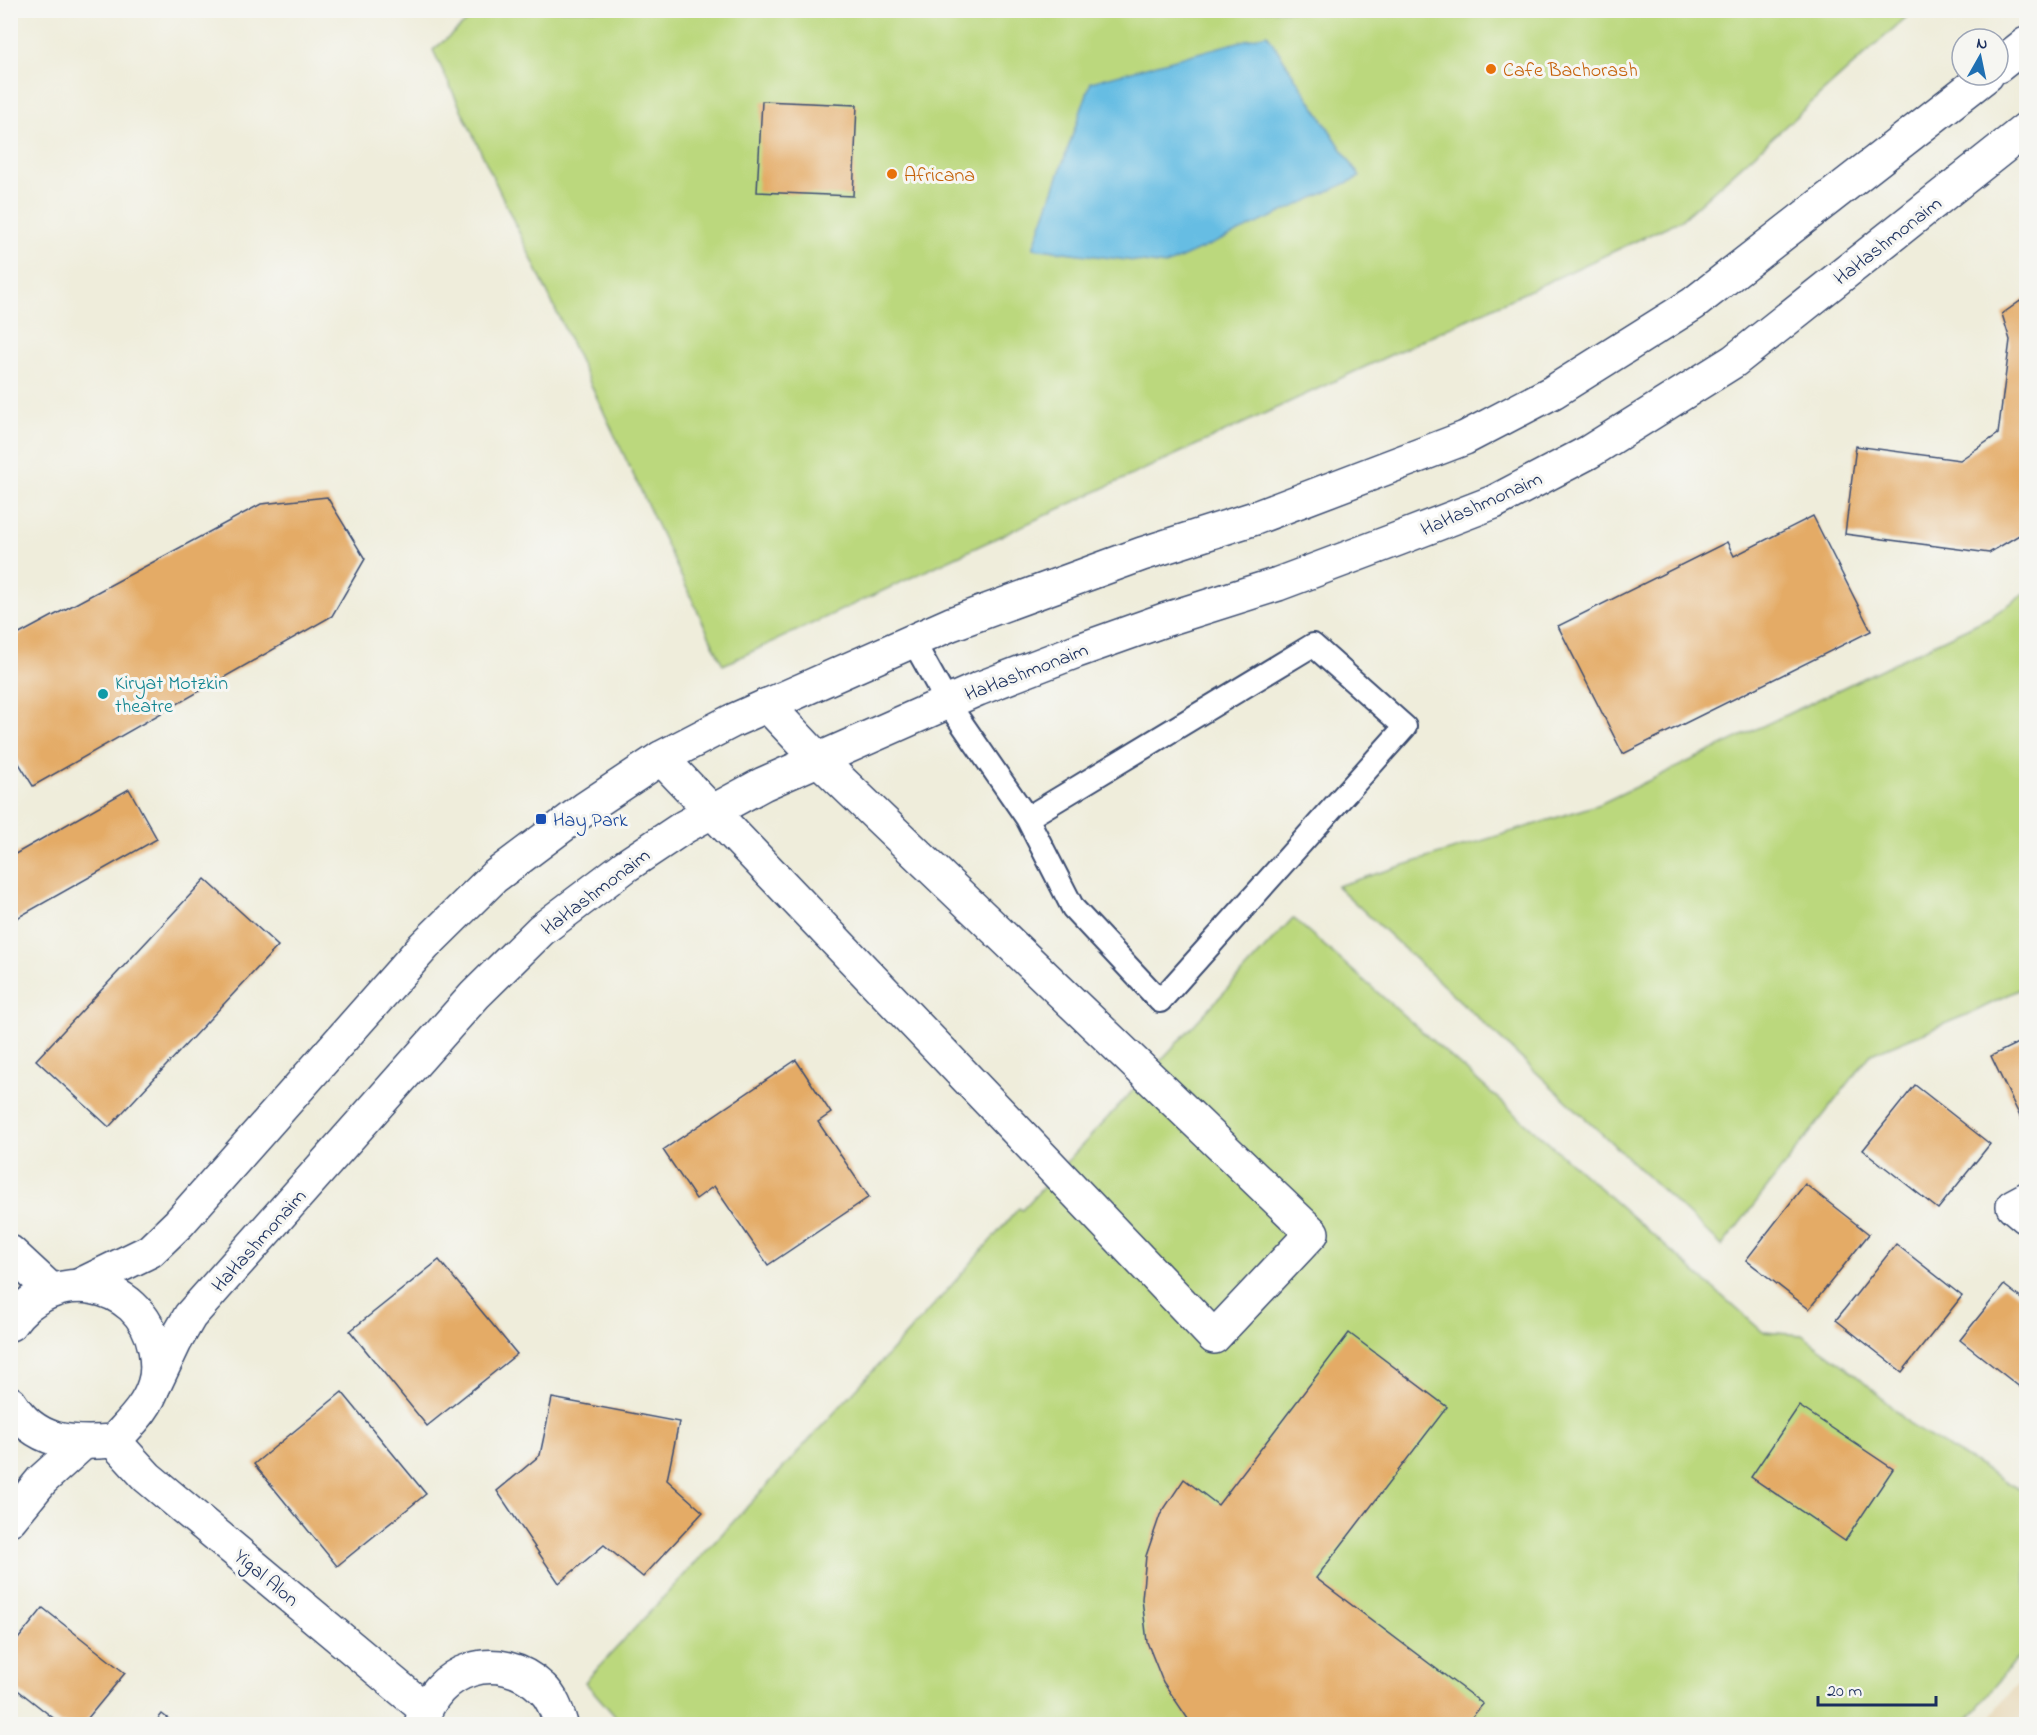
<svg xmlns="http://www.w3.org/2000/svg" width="2037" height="1735" viewBox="0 0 2037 1735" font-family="'Indie Flower',sans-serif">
  <rect width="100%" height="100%" fill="#f6f6f2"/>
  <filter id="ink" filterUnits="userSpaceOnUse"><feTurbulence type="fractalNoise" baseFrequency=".0167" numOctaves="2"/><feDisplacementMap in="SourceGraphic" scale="12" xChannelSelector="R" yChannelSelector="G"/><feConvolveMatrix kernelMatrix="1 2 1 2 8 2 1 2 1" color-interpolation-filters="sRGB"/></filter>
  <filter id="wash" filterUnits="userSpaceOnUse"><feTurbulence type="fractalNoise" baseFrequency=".008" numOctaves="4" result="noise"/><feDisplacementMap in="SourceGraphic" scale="24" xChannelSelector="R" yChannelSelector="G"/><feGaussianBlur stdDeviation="1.35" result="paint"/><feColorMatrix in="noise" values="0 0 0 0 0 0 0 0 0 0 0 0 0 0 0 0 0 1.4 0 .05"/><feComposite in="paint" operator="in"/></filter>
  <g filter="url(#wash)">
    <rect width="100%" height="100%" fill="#efeddb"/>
    <polygon fill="#e8d9ba" points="2026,1673 2026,1724 1985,1724"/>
    <g fill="#bbd87d" stroke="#6b846e" stroke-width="1.5">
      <polygon points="481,10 1913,11 1681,220 723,665 433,50"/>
      <polygon points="2026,593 2026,986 1978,1010 1871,1054 1722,1246 1337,886 1600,804 1990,617"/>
      <polygon points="1293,918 1763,1332 1802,1335 1858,1376 1913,1427 2026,1493 2026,1647 1964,1724 622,1724 585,1682 944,1294 1019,1208 1022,1210"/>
    </g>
    <polygon fill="#66bde3" stroke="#4076a0" stroke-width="1.5" points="1267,34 1360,177 1166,265 1033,248 1091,82"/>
    <g id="blocks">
      <g fill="#e4ab66">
        <polygon points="762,101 857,105 853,196 757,192"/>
        <polygon points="2026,297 2026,531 1989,553 1845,534 1856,446 1960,460 1998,434 2010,340 2002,314"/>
        <polygon points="327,497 365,559 332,616 33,786 10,749 10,639 261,504"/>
        <polygon points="1813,516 1871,631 1623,754 1558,626 1727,542 1734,556"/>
        <polygon points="129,789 157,839 10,922 10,857"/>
        <polygon points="205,879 278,946 109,1127 36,1060"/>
        <polygon points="2026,1039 2026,1129 1991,1056"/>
        <polygon points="796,1060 831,1113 818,1122 869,1197 768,1265 714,1186 696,1199 663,1150"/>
        <polygon points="1915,1085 1990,1144 1938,1209 1863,1150"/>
        <polygon points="1805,1184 1869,1234 1809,1309 1746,1260"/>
        <polygon points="1896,1244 1962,1296 1902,1372 1836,1320"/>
        <polygon points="439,1260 517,1354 427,1426 350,1331"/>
        <polygon points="2004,1285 2026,1302 2026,1392 1960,1340"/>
        <polygon points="1349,1333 1447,1407 1316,1578 1483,1704 1466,1724 1194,1724 1188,1719 1163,1682 1147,1642 1142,1599 1146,1556 1160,1515 1184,1479 1218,1505"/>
        <polygon points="342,1392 426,1494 337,1566 254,1464"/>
        <polygon points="552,1398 679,1422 667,1480 703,1512 643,1577 604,1545 559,1583 497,1491 540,1455"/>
        <polygon points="1799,1406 1893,1469 1845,1541 1751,1477"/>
        <polygon points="43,1608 125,1673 83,1724 61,1724 10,1684 10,1649"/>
        <polygon points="162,1714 175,1724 154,1724"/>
      </g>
    </g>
  </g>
  <g filter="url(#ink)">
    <use href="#blocks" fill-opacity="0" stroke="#3b4c71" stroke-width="1.5"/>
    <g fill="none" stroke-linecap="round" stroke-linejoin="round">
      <g stroke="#3b4c71" stroke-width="26">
        <polyline id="lane" points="913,641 947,702 1027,818 1073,908 1160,1001 1405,727 1313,645 1027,818"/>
      </g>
      <g stroke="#3b4c71" stroke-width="36">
        <g id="street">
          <polyline points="661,758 1214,1337 1312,1233 818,759 767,705"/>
          <polyline points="2026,1199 2013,1206 2026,1217"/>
          <polyline points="10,1252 51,1290"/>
        </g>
      </g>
      <g stroke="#3b4c71" stroke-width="36">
        <g id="secondary">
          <polyline points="1998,66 2026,44"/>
          <polyline points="78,1286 150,1251 179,1223 424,946 494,877 586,808 661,758 732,721 951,624 1142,554 1255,518 1465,438 1553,392 1693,304 1987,75"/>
          <path d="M10 1324C50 1265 141 1277 155 1349 157 1360 158 1374 154 1385 147 1408 130 1423 114 1441 70 1444 36 1444 10 1403"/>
          <polyline points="155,1384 175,1342 190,1316 475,995 541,930 627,865 684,827 763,784 978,689 1074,652 1164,620 1278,584 1398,539 1494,502 1589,452 1734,361 2026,129"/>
          <polyline points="114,1441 147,1477 425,1709"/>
          <polyline points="10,1519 42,1480 83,1443"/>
          <path d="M421 1724C435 1668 499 1647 542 1688 552 1697 557 1711 561 1724"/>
        </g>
      </g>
      <use href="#lane" stroke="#fff" stroke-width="22"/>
      <use href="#street" stroke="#fff" stroke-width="33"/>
      <use href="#secondary" stroke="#fff" stroke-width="33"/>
    </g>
  </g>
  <g fill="#e8710a" stroke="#f6f6f2" stroke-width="2">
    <circle cx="1491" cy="69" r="6"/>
    <circle cx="892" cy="174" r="6"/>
  </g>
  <circle fill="#0f9aa8" stroke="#f6f6f2" stroke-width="2" cx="103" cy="694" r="6"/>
  <rect fill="#1a4fb4" stroke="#f6f6f2" stroke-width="2" x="535" y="813" width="12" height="12" rx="3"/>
  <g text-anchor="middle" stroke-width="6" stroke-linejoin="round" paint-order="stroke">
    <g font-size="20" fill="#c56008" stroke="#f6f6f2" text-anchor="start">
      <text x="1503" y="76">Cafe Bachorash</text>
      <text x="904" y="181">Africana</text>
    </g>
    <g font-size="20" fill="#1b2f5e" stroke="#f6f6f2">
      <text transform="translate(1887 240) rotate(-38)" y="7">HaHashmonaim</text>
      <text transform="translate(1481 503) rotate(-24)" y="7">HaHashmonaim</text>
      <text transform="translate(1026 671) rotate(-21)" y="7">HaHashmonaim</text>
      <text transform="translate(595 891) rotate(-37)" y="7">HaHashmonaim</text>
      <text transform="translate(258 1240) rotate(-48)" y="7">HaHashmonaim</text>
      <text transform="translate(267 1577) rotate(40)" y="7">Yigal Alon</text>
    </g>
    <g font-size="20" fill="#0d838f" stroke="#f6f6f2" text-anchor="start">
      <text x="115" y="689">Kiryat Motzkin<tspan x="115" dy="23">theatre</tspan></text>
    </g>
    <g font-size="20" fill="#164399" stroke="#f6f6f2" text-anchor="start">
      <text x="553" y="826">Hay Park</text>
    </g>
  </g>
  <rect width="2037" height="1735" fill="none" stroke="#f6f6f2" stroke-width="36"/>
  <g transform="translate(1980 57) rotate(9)"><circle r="28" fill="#f6f6f2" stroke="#9ea6b7" stroke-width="1.5"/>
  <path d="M0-4.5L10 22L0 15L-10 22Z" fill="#1f6fb2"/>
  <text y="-9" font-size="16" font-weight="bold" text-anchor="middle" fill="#1b2f5e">N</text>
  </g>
  <path d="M1818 1696v9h118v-9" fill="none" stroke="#1b2f5e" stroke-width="3"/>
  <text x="1827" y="1696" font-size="18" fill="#1b2f5e" stroke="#f6f6f2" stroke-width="4.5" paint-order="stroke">20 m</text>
</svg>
